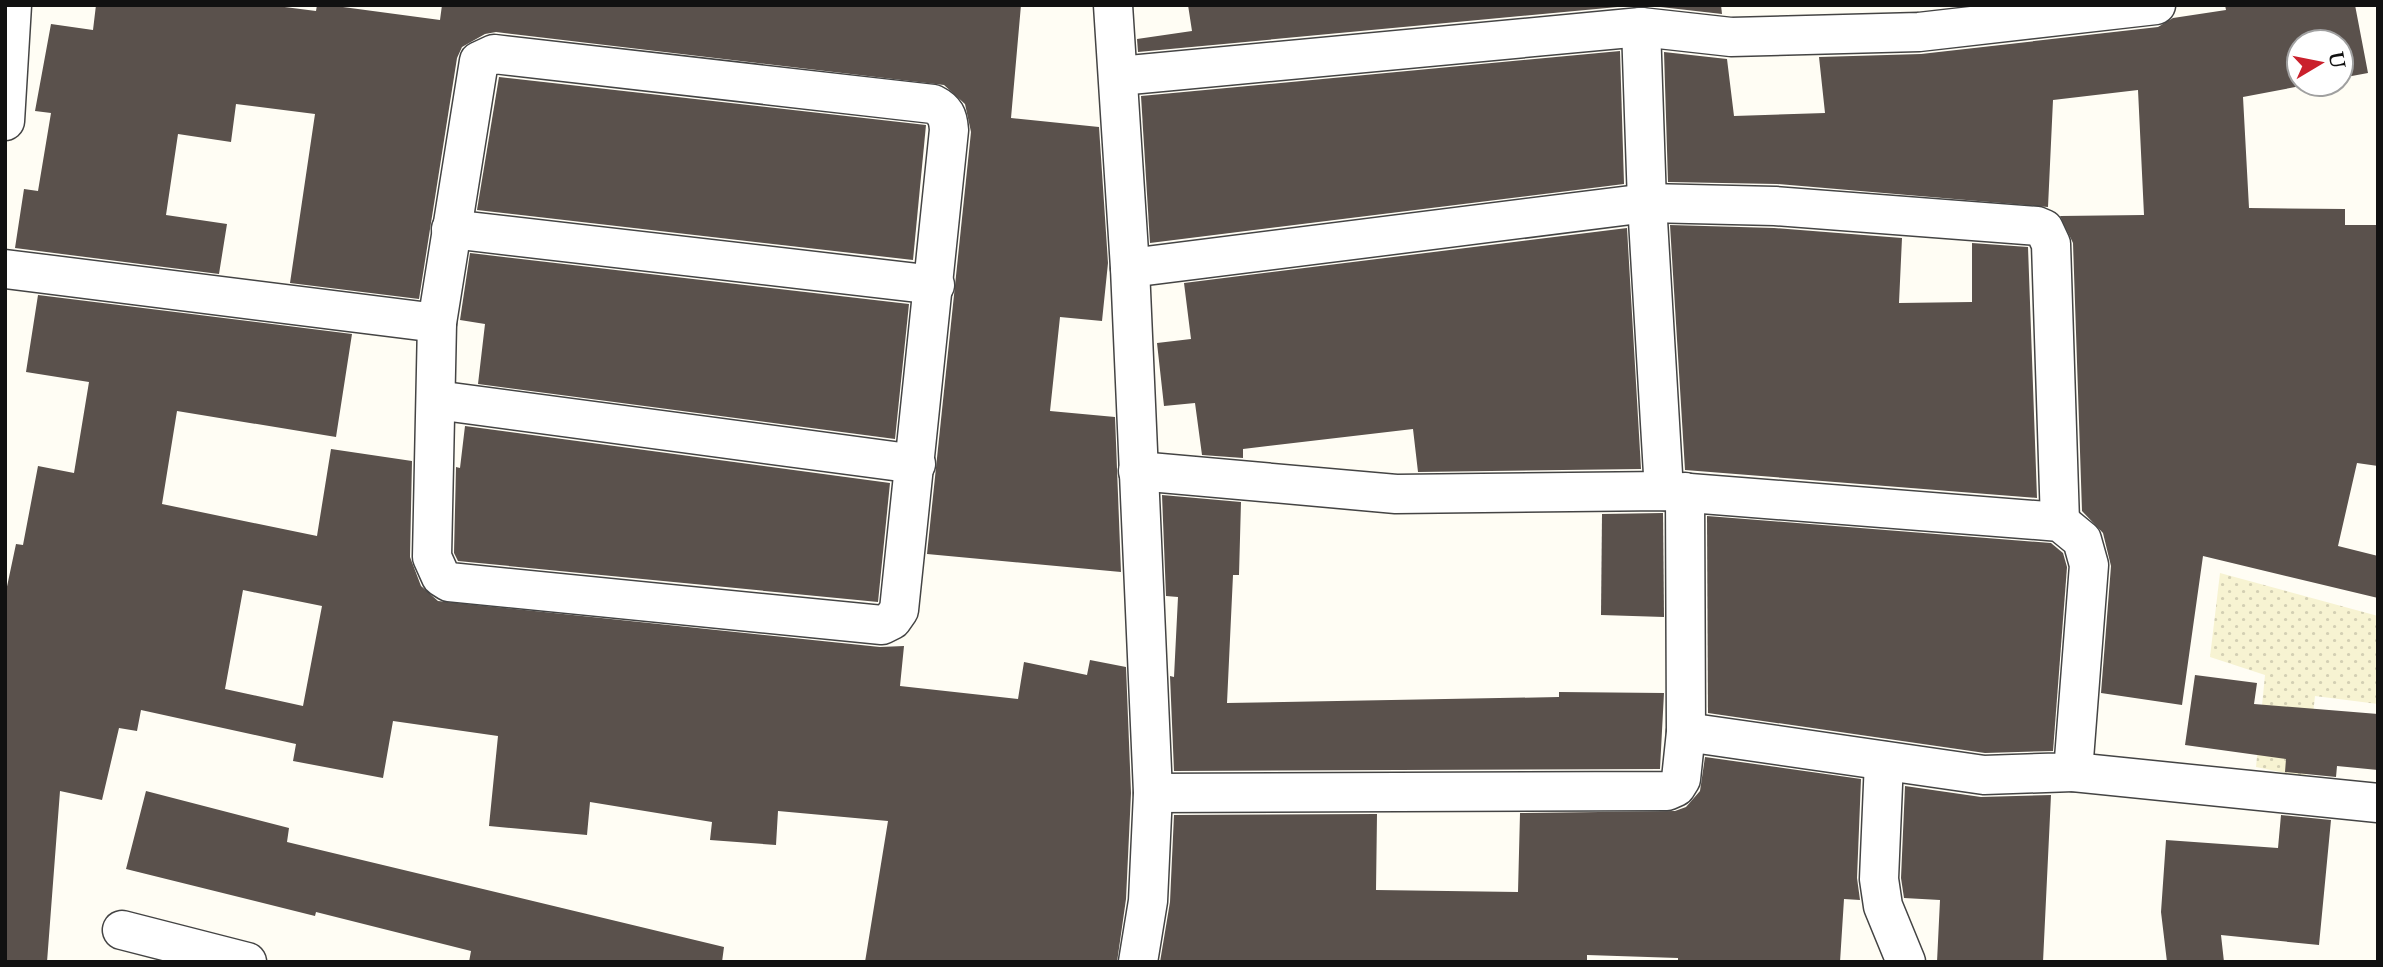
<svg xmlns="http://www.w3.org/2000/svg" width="2383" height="967" viewBox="0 0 2383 967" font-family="'Libre Baskerville',serif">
  <defs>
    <pattern id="farmland-dots" width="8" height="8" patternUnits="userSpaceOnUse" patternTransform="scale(1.75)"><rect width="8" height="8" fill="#f7f3d2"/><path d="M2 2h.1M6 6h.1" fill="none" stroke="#d3cfb3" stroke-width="1.8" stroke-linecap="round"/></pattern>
  </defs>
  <rect width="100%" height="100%" fill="#fffdf4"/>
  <polygon fill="url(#farmland-dots)" points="2220,573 2378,616 2378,704 2315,696 2306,777 2256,767 2265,675 2210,657"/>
  <g fill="#5a514c" fill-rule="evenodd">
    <polygon points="96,5 269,5 316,11 317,5 328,5 440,20 442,5 1021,5 1011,118 1099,127 1108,263 1102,321 1060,317 1050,411 1115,417 1121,572 927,554 971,132 965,104 944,85 496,32 485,34 462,47 457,58 419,299 290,283 315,114 236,104 231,142 178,134 166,215 227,224 219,274 15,248 24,189 38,191 51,113 35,111 51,24 93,30"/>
    <polygon points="1188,5 1639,5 1138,52 1137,39 1192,31"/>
    <polygon points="1643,5 1721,5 1722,14"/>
    <polygon points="2225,5 2355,5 2368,73 2341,78 2341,42 2299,42 2299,84 2311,84 2243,97 2249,208 2345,209 2345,225 2378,225 2378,466 2357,463 2338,546 2378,556 2378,598 2203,556 2182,705 2101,693 2111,566 2103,533 2082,511 2073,243 2060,216 2144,215 2138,90 2053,100 2048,207 1777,184 1668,182 1664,52 1727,59 1734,116 1825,113 1819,57 1921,54 2158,27 2173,18 2226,10"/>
    <polygon points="1620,51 1624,184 1150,243 1141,96"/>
    <polygon points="499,77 926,125 913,260 477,210"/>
    <polygon points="1670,225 1774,228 1902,238 1899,303 1972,302 1972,243 2028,247 2037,498 1685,470"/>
    <polygon points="1627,228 1641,469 1418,472 1413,429 1243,449 1243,458 1202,455 1195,403 1164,406 1157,343 1191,339 1184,283"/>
    <polygon points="470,253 909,304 895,439 478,384 485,324 460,320"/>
    <path d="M38 295 352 334 336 437 177 411 162 504 317 536 331 449 412 461 410 557 421 586 438 601 880 647 904 646 900 686 1018 699 1024 662 1087 675 1090 660 1126 667 1131 793 1126 899 1117 962H865L888 821 778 811 776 845 710 840 712 822 590 802 587 835 489 826 498 736 393 721 383 778 293 761 296 744 141 710 137 731 119 728 102 800 60 791 47 962H5V596L16 544 23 545 38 466 74 473 89 382 26 372ZM243 590 322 606 303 706 225 689Z"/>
    <polygon points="465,426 890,483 878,602 458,561 454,553 456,467 460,468"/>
    <polygon points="1162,495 1241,502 1239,575 1233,575 1227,703 1559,697 1559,692 1664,693 1660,769 1174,771 1170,676 1174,677 1178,597 1166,596"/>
    <polygon points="1663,513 1664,617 1601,615 1602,514"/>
    <polygon points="1707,516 2051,543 2063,553 2067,567 2053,751 1985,753 1708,713"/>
    <polygon points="2195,675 2257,683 2254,704 2378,714 2378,770 2337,766 2336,777 2285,772 2286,759 2185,745"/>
    <polygon points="1705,757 1861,779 1857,878 1860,900 1844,899 1840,962 1678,962 1678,958 1587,955 1587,962 1160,962 1170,902 1174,815 1377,814 1376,890 1518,892 1520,813 1675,811 1686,807 1700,791"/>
    <polygon points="1905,786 1981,797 2051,795 2043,962 1937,962 1940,900 1904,898 1901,878"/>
    <polygon points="146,791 289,828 287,842 724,947 722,962 469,962 471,951 316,912 315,916 126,869"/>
    <polygon points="2281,815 2331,820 2319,945 2221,935 2224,962 2167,962 2161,912 2166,840 2278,848"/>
  </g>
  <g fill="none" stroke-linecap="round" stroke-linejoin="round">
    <g stroke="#444" stroke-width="41">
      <g id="minor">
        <polyline points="1113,5 1130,268 1153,793 1148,901 1138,962"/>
        <polyline points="1641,27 1647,203 1664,491"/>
        <path d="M494 54 933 104C945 110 948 116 949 130L899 610 892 620 882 625 449 582 441 577 432 557 437 323 479 61Z"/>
        <polyline points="1119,76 1641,27 1731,37 1919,32 2156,5"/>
        <polyline points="5,121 12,5"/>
        <polyline points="451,229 935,285"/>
        <polyline points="1130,268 1647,203 1775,206 2037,226 2044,229 2051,244 2060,522"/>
        <polyline points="5,269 437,323"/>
        <polyline points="436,400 916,464"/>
        <polyline points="1138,471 1396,494 1664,491 2060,522 2082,540 2089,565 2073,772 1984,775 1686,732"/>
        <polyline points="1884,761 1879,879 1883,906 1906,962"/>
        <polyline points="2073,772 2378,803"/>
        <polyline points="1153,793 1667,791 1676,787 1681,779 1686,732 1685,492"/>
        <polyline points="122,930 247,962"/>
      </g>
    </g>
    <use href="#minor" stroke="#fff" stroke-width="38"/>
  </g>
  <rect width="2383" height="967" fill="none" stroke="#111111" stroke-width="14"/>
  <g transform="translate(2320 63) rotate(80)"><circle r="33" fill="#ffffff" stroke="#a0a0a0" stroke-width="2"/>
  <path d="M0-5L12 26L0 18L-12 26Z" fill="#ca202c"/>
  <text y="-10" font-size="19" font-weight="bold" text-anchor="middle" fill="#111111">U</text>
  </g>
</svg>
